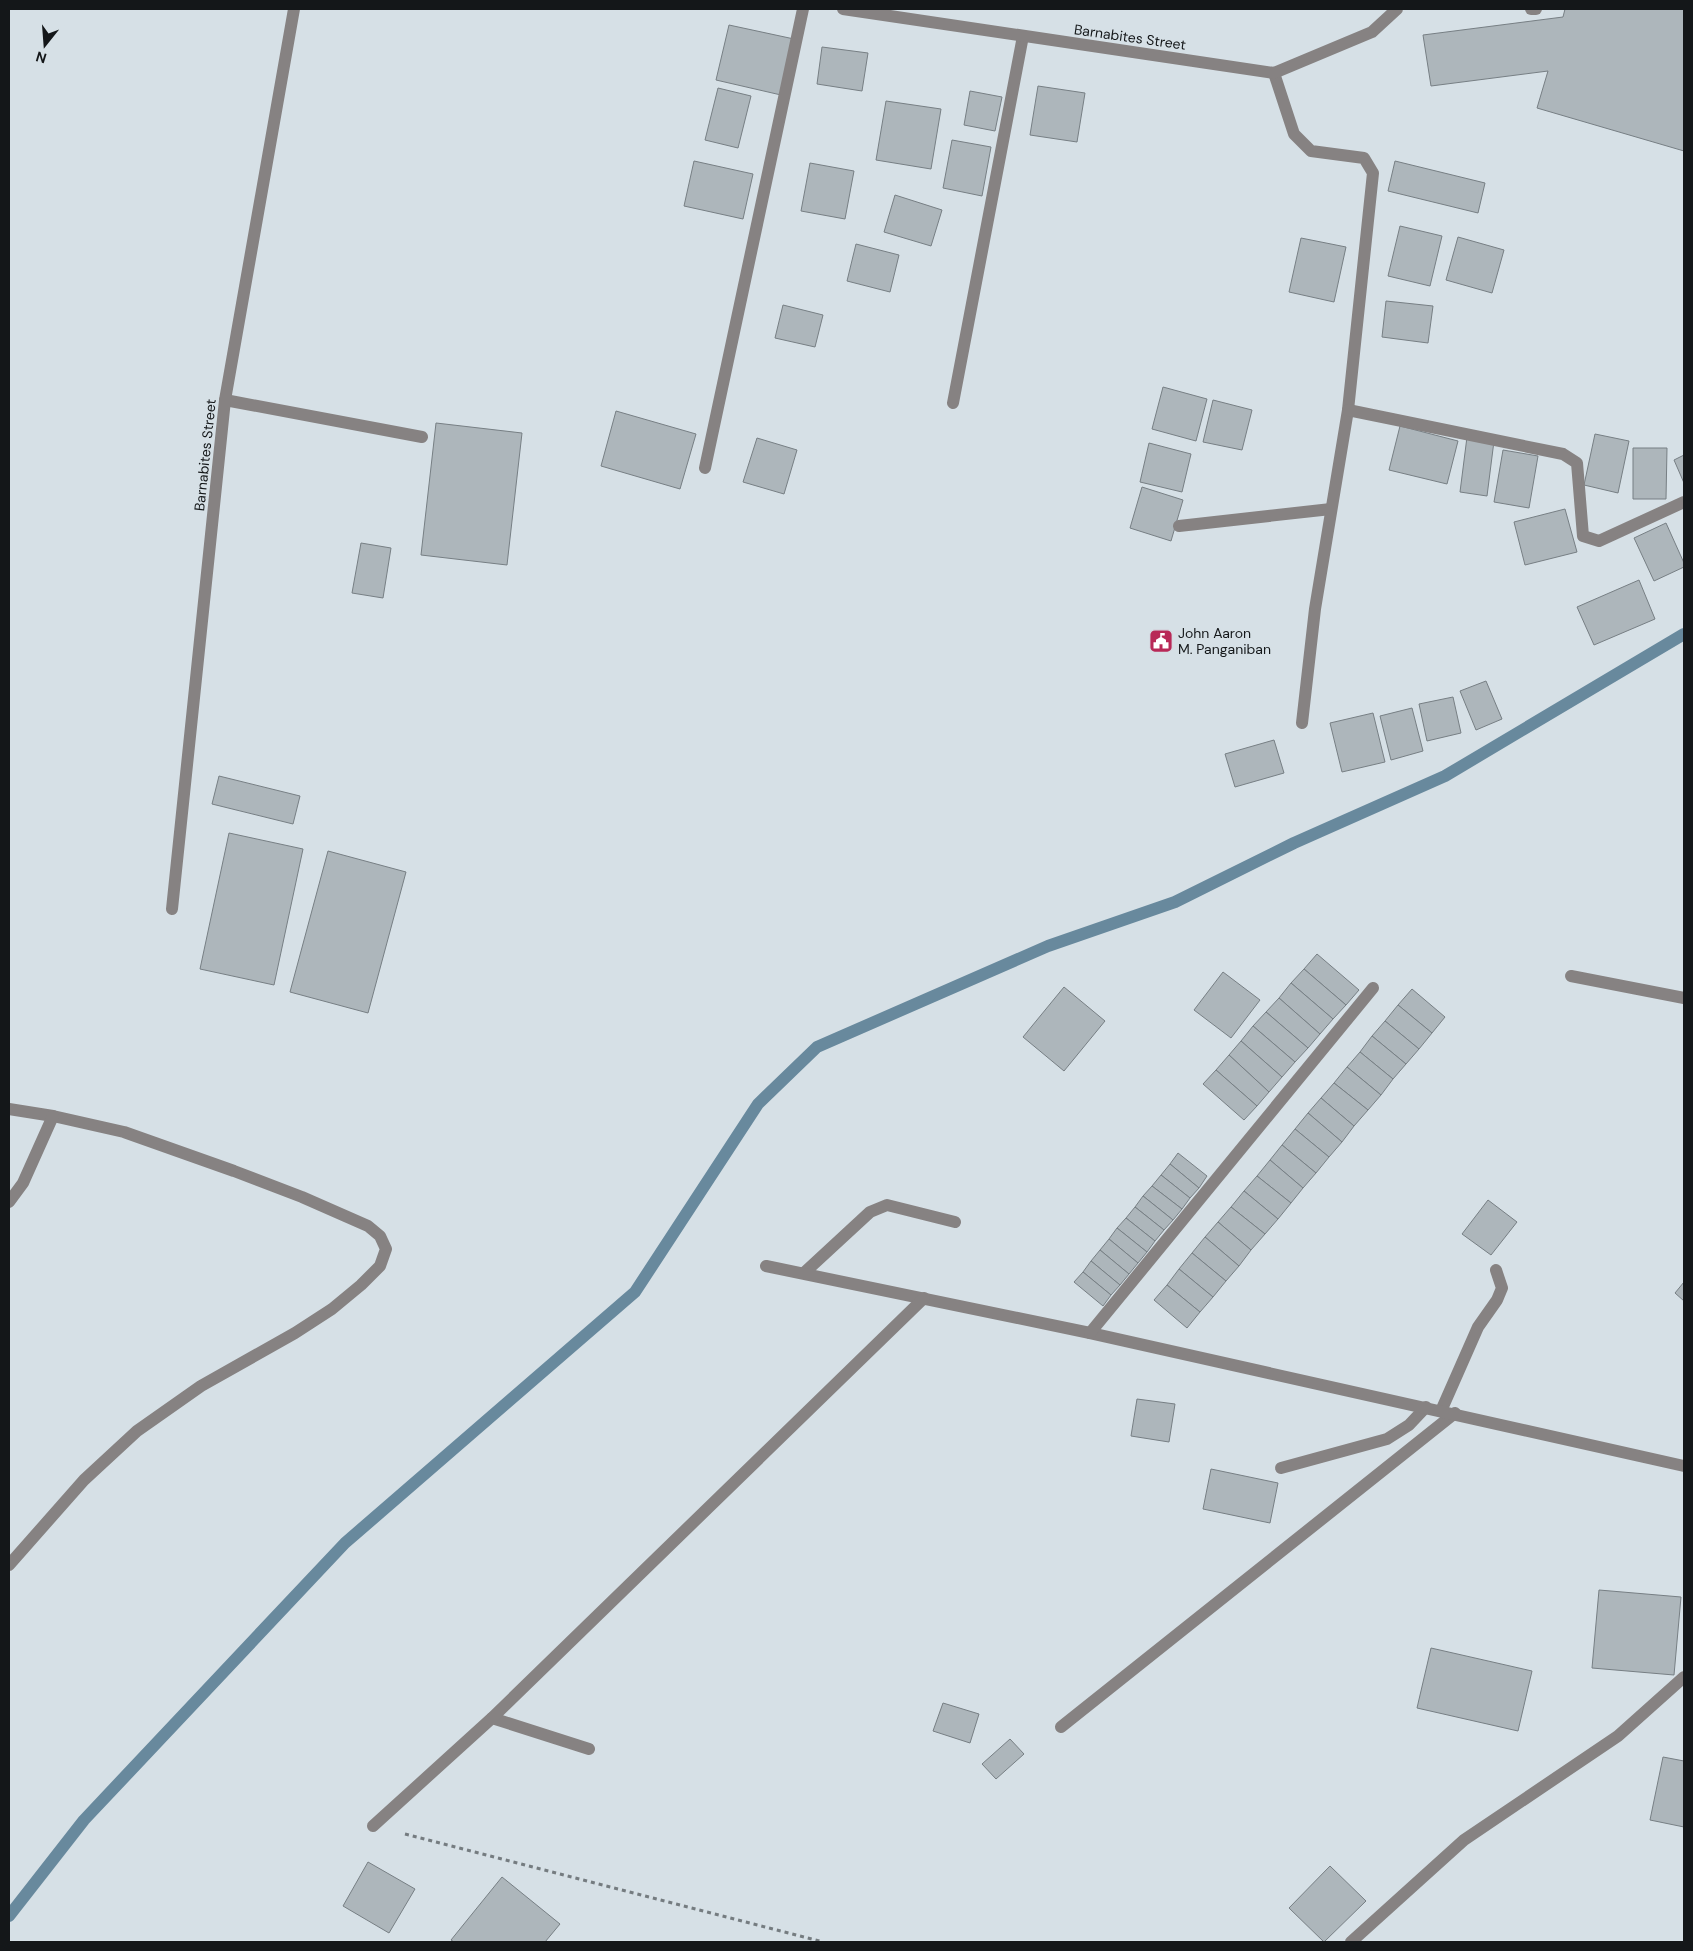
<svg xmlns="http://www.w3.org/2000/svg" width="1693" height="1951" viewBox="0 0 1693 1951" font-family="'DM Sans',sans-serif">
  <rect width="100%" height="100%" fill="#d6e0e6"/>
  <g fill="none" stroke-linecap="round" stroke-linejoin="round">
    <polyline stroke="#68899d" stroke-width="12" points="9,1916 84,1820 345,1543 635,1292 758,1104 817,1047 1048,946 1175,902 1294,843 1445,776 1684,634"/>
  </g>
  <g fill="#adb6bb" stroke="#777f84">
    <polygon points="1565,9 1684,9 1684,151 1537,108 1548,71 1431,86 1423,35 1563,17"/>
    <polygon points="729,25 794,39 781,95 716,80"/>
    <polygon points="822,47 868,53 862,91 817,84"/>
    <polygon points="1038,86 1085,93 1077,142 1030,135"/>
    <polygon points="718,88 751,96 738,148 705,140"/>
    <polygon points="970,91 1002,97 995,131 964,125"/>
    <polygon points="886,101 941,109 931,169 876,160"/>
    <polygon points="952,140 991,147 982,196 943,188"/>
    <polygon points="694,161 753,174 743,219 684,206"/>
    <polygon points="1395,161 1485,183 1478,213 1388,191"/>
    <polygon points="810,163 854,171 845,219 801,211"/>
    <polygon points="895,195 942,210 931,246 884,232"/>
    <polygon points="1400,226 1442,236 1430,286 1388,276"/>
    <polygon points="1458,237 1504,250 1492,293 1446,280"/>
    <polygon points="1301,238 1346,247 1334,302 1289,292"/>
    <polygon points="856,244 899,255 890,292 847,281"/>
    <polygon points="1386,301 1433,306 1428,343 1382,337"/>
    <polygon points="783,305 823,315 815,347 775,338"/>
    <polygon points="1163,387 1207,399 1196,441 1152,429"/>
    <polygon points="1213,400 1252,410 1242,450 1203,442"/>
    <polygon points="616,411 696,434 680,489 601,466"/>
    <polygon points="436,423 522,433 507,565 421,555"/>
    <polygon points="1400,426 1458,441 1447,484 1389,470"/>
    <polygon points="1595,434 1629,441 1618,493 1584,485"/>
    <polygon points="1467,437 1494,441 1487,496 1460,492"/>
    <polygon points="757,438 797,450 784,494 743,482"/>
    <polygon points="1149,443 1191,454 1182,492 1140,482"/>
    <polygon points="1633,448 1667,448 1666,499 1633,499"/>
    <polygon points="1503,450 1538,456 1529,508 1494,502"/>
    <polygon points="1684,455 1684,483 1674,460"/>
    <polygon points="1142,487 1183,500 1171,541 1130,528"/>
    <polygon points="1565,509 1577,552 1525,565 1514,522"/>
    <polygon points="1666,523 1684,563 1684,567 1654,581 1634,538"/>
    <polygon points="361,543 391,548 383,598 352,593"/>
    <polygon points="1639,580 1655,619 1594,645 1577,607"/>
    <polygon points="1486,681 1502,719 1476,730 1460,691"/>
    <polygon points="1453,697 1461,733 1427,741 1419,704"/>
    <polygon points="1412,708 1423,751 1391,760 1380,716"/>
    <polygon points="1373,713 1385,762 1342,772 1330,723"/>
    <polygon points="1274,740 1284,773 1235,787 1225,754"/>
    <polygon points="219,776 300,796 293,824 212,804"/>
    <polygon points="229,833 303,849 274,985 200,969"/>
    <polygon points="328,851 406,872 368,1013 290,992"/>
    <polygon points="1317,954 1359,990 1346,1005 1304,969"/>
    <polygon points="1304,969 1346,1005 1333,1019 1291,983"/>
    <polygon points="1223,972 1260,1000 1231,1038 1194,1010"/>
    <polygon points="1291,983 1333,1019 1320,1034 1279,998"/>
    <polygon points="1064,987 1105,1021 1064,1071 1023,1037"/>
    <polygon points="1412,989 1445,1017 1432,1033 1398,1005"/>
    <polygon points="1279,998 1320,1034 1308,1048 1266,1012"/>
    <polygon points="1398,1005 1432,1033 1419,1049 1385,1021"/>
    <polygon points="1266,1012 1308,1048 1295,1062 1253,1026"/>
    <polygon points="1385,1021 1419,1049 1406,1064 1372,1036"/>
    <polygon points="1253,1026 1295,1062 1282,1077 1241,1041"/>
    <polygon points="1372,1036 1406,1064 1393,1079 1360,1052"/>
    <polygon points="1241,1041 1282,1077 1269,1092 1229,1055"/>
    <polygon points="1360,1052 1393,1079 1381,1095 1347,1067"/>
    <polygon points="1229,1055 1269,1092 1257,1106 1216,1070"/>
    <polygon points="1347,1067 1381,1095 1368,1110 1334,1083"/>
    <polygon points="1216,1070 1257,1106 1244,1120 1203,1084"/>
    <polygon points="1334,1083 1368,1110 1354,1126 1321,1098"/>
    <polygon points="1321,1098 1354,1126 1342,1142 1308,1113"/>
    <polygon points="1308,1113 1342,1142 1329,1157 1295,1129"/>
    <polygon points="1295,1129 1329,1157 1316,1173 1282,1145"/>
    <polygon points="1282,1145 1316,1173 1303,1188 1270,1160"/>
    <polygon points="1178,1153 1207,1176 1199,1188 1170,1164"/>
    <polygon points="1270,1160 1303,1188 1291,1203 1257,1176"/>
    <polygon points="1170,1164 1199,1188 1190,1198 1161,1175"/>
    <polygon points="1161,1175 1190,1198 1182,1209 1152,1186"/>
    <polygon points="1257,1176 1291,1203 1278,1219 1244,1191"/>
    <polygon points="1152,1186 1182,1209 1173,1220 1143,1196"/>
    <polygon points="1244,1191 1278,1219 1265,1234 1231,1207"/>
    <polygon points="1143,1196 1173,1220 1164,1230 1135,1207"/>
    <polygon points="1488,1200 1517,1222 1491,1255 1462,1234"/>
    <polygon points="1135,1207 1164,1230 1155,1241 1126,1218"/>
    <polygon points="1231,1207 1265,1234 1251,1250 1218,1222"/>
    <polygon points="1126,1218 1155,1241 1147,1252 1117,1228"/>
    <polygon points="1218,1222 1251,1250 1239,1266 1205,1237"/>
    <polygon points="1117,1228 1147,1252 1138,1263 1109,1239"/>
    <polygon points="1205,1237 1239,1266 1226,1281 1192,1253"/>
    <polygon points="1109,1239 1138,1263 1129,1274 1100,1250"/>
    <polygon points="1100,1250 1129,1274 1120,1285 1091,1261"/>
    <polygon points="1192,1253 1226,1281 1213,1297 1179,1269"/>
    <polygon points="1091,1261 1120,1285 1111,1295 1083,1272"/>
    <polygon points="1179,1269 1213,1297 1200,1312 1167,1285"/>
    <polygon points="1083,1272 1111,1295 1103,1306 1074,1282"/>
    <polygon points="1684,1282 1684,1301 1675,1293"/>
    <polygon points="1167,1285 1200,1312 1187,1328 1154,1300"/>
    <polygon points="1137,1399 1175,1404 1169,1442 1131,1436"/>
    <polygon points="1211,1469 1278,1483 1270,1523 1203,1509"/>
    <polygon points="1599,1590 1681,1597 1674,1675 1592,1668"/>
    <polygon points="1431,1648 1532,1671 1518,1731 1417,1708"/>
    <polygon points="943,1703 979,1714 970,1743 933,1731"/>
    <polygon points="1010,1739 1024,1754 996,1779 982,1764"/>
    <polygon points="1663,1757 1684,1761 1684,1827 1650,1820"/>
    <polygon points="368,1862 415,1889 389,1933 343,1906"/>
    <polygon points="1330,1866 1366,1901 1324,1942 1289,1908"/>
    <polygon points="502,1877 560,1924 545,1942 454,1942 451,1940"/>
  </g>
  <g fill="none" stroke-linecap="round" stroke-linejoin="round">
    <polyline stroke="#757c80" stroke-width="3" stroke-dasharray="4 4" stroke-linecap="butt" points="405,1834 823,1942"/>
    <g stroke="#868282" stroke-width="12">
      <polyline points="1531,9 1536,9"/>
      <polyline points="225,400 422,437"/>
      <polyline points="1179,526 1331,509"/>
      <polyline points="1571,976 1684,998"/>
      <polyline points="804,1273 870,1212 887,1205 955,1222"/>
      <polyline points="1441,1411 1478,1327 1497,1300 1502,1288 1496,1270"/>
      <polyline points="1281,1468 1387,1439 1409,1425 1426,1407"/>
      <polyline points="492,1718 589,1749"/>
      <polyline points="1061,1727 1455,1413"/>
    </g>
    <g stroke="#868282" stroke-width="12">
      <polyline points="1274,73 1294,134 1311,151 1364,158 1373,173 1348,410 1315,609 1302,723"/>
      <polyline points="953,403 1023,36"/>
      <polyline points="1348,410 1563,454 1577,463 1583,536 1599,541 1684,502"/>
      <polyline points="705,468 803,9"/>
      <polyline points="172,909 225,400 294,9"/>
      <polyline points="9,1109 53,1116 124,1132 234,1171 302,1197 368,1226 380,1236 386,1249 380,1266 361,1285 332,1309 295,1333 201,1386 137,1431 84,1480 9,1565"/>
      <polyline points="9,1202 23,1183 53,1116"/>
      <polyline points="766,1266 1090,1333 1684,1466"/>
      <polyline points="1090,1333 1373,988"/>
      <polyline points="373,1826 492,1718 924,1298"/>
      <polyline points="1351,1942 1464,1840 1618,1736 1684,1677"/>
    </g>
    <polyline stroke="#868282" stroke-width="12" points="843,9 1274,73 1372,32 1397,9"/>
  </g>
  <defs>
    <g id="civic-square" transform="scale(1.25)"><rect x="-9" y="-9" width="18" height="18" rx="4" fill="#b82957" stroke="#d6e0e6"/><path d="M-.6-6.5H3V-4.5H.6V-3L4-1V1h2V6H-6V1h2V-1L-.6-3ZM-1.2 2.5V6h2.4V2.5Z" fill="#fff"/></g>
  </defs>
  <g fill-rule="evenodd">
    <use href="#civic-square" x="1161" y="641"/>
  </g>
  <g text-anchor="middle" stroke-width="4" stroke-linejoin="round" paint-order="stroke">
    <g font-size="14" fill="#141719" stroke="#d6e0e6">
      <text transform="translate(1130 37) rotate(8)" y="5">Barnabites Street</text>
      <text transform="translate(205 455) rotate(-84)" y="5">Barnabites Street</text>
    </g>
    <g font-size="14" fill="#141719" stroke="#d6e0e6" text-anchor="start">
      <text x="1178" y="638">John Aaron<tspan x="1178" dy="16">M. Panganiban</tspan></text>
    </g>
  </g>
  <rect width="1693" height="1951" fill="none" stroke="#141719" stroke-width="20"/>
  <g transform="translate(45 45) rotate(197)" stroke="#d6e0e6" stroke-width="4" paint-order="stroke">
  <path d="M0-4L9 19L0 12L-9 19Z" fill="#141719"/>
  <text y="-8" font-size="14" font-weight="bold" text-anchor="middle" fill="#141719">N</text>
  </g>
</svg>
